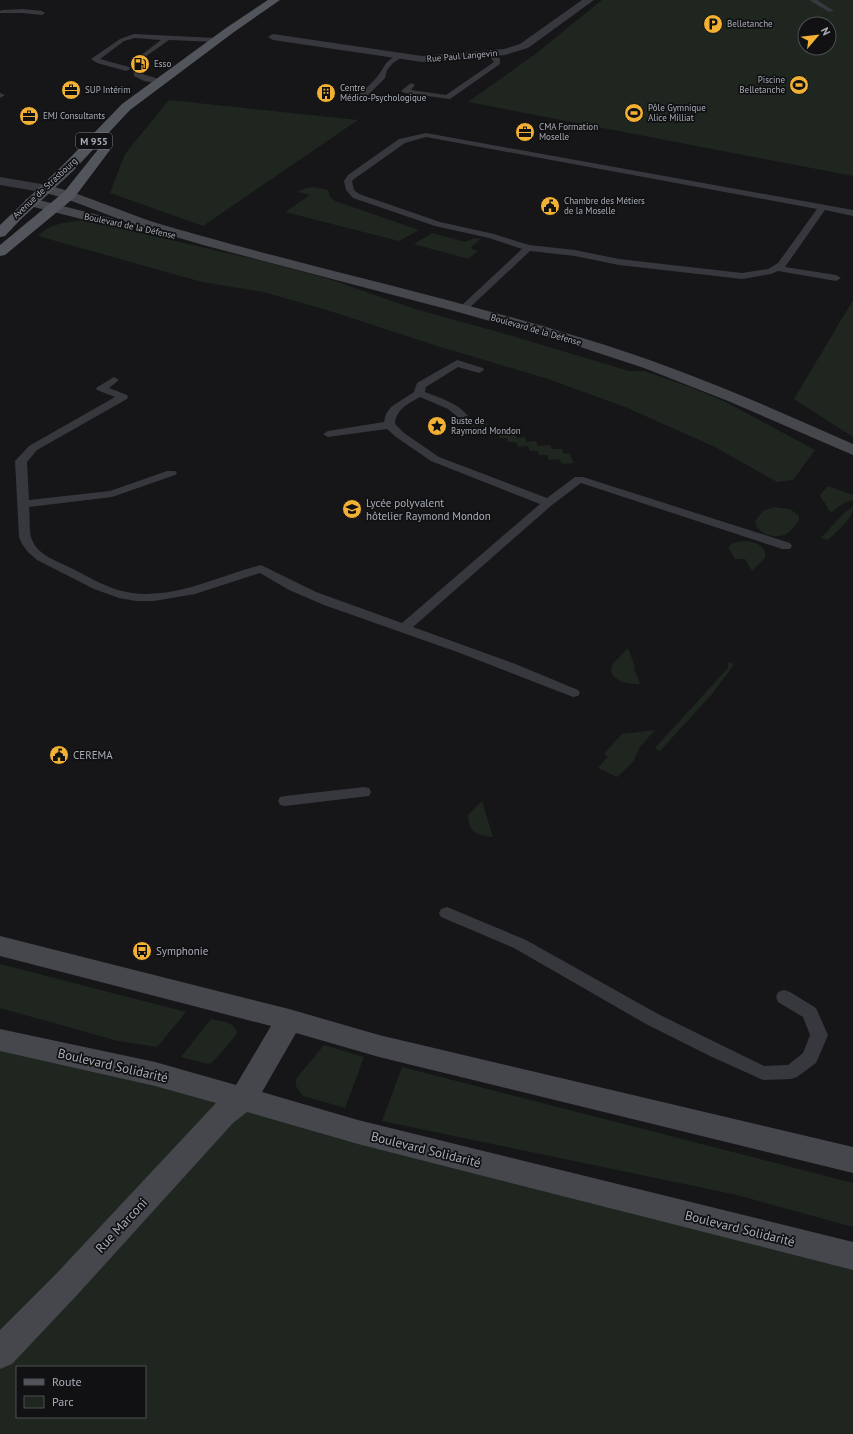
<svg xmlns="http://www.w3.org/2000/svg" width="853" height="1434" viewBox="0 0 853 1434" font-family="'PT Sans',sans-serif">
  <rect width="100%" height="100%" fill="#161618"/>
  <g fill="#1e261f" fill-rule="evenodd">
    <path d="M602 0H853V176L468 102 534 55ZM805 24H829V48H805Z"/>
    <polygon points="169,100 358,120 203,226 110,193 125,154"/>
    <polygon points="313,187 328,190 330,197 335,201 419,230 399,241 285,212 310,195 297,192 306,188"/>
    <path d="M84 220 262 261 329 279 415 309 502 333 629 371H644L690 387 726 402 815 450 793 480 777 482 715 447 625 407 548 379 437 346 327 310 263 292 202 282 38 236C53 222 64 223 84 220Z"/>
    <polygon points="432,233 465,242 474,238 481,239 470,248 478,251 468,259 414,244"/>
    <polygon points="853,300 853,437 794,399"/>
    <polygon points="481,419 482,423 487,423 488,427 496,426 498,430 505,430 507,434 515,434 517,438 525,437 527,442 536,441 538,446 550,445 552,449 562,449 564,454 569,453 574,463 562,464 559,459 549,460 547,455 539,455 537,451 530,451 528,446 518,447 516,442 508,442 507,438 500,438 498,434 492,434 490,430 485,430 484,426 471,427 470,423 472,420"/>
    <path d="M828 486 853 495V500L842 504 832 512 828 510C828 504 821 501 820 495Z"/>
    <path d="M774 507 790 509 799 516V520C796 524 793 529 789 532 779 541 757 535 755 521L763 511Z"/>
    <path d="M853 507C853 519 836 532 828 540L821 538 845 512Z"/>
    <path d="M742 541C753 541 767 544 765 558L752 571 745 559H735L728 547 733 543Z"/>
    <path d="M628 648 635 667 634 668 640 684C628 684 617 683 611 672L612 665Z"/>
    <polygon points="732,662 733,666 711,695 660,751 655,748 728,668 728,663"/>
    <polygon points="655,730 640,747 633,762 617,777 598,768 608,756 604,754 622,734"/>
    <path d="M482 801 493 837C478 836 468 832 468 815Z"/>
    <polygon points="0,964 186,1012 157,1047 118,1041 0,1008"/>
    <path d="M211 1019C220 1021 237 1022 237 1034L212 1063 208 1064 181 1057Z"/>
    <path d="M0 1040 853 1256V1434H0ZM17 1367H145V1417H17Z"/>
    <polygon points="324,1045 364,1057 345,1108 303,1096 296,1086 296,1079"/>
    <polygon points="402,1067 853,1183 853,1227 737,1195 382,1121"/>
  </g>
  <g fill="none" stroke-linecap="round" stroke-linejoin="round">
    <g fill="#37383d" fill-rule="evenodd">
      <polygon points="809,0 817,0 834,11 829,12"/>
      <polygon points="23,9 42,11 45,13 42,15 23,13 0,13 0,11 2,10"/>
      <polygon points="134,34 216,38 219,40 216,42 169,40 142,59 140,58 140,56 161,40 135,38 124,41 100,59 129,67 130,69 126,71 97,63 91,59 120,39"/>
      <polygon points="490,51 500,59 500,64 450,99 405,93 401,91 411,83 415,85 411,90 446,95 494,62 487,53"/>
      <path d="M399 55 402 57 393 63 387 70 385 78 362 101H356V97C363 91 371 84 377 77 385 68 384 60 399 55Z"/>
      <path d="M134 72C137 72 163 80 166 82L162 84 144 81 134 76Z"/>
      <polygon points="0,93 5,95 0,98"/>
      <path d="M426 133 853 210V216L825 210 785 267 836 275 841 278 836 281 778 271 771 274 742 279 619 265 575 256 530 251 466 311H460L458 309 460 307 522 249 489 238 435 226 353 198 346 190 344 181 348 175 399 139ZM426 137 817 209 778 263 768 269 742 273 619 259 575 250 529 245 494 234 440 222 359 194 354 190 352 181 354 179 405 143Z"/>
      <path d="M457 360 483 368 484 370 479 373 458 367 426 387 425 392C440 398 458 403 468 416L467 418H459L448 409 420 397C408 404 396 409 395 424L404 433 439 457 547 498 575 477H583L790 543 792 546 790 549H782L581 483 552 505 413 627 513 663 578 690 580 693 578 696 573 697 460 653 324 605 289 590 260 573 195 594 154 601H136L119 598 94 589 37 560 28 552 22 544 19 537 15 461 29 446 115 397 97 390 96 388 114 377 119 380 109 388 127 395 128 397 127 399 37 450 27 462 29 500 110 491 167 471H175L177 473 175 475 112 497 29 507C30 516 29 528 31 537 36 555 57 561 71 568 87 576 102 585 118 590 167 604 215 577 261 565L316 592 402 623 540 504 431 461 396 437 387 429 328 437 323 434 328 431 384 422 386 414 391 407 414 392 417 383Z"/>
      <polygon points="364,787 369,788 371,792 369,796 285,806 280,805 278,801 280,797 285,796"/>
      <polygon points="447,907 526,940 658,1014 764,1066 788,1065 803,1053 810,1035 803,1017 778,1002 776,997 778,992 784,990 790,992 816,1008 828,1035 816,1063 797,1077 791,1079 763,1080 710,1056 646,1024 514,948 441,917 439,913 441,909"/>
    </g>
    <g fill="#37383d" fill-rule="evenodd">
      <polygon points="582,0 594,0 528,48 505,55 422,62 273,40 268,37 273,34 422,56 504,49 520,44"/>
      <polygon points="0,177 47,185 52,186 54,189 52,192 47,193 0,185"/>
    </g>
    <g fill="#45474d" fill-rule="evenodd">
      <path d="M47 185C79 193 109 206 139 217 163 226 189 232 213 239 335 273 458 300 579 337 674 365 763 404 853 444V455L728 401 644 368 568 343 458 312 203 245 132 224 64 198 42 192 40 189 42 186Z"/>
      <polygon points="31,198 114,219 116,222 114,225 109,226 26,205 24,202 26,199"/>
      <polygon points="0,936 289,1009 379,1035 853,1147 853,1173 379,1057 296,1033 262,1092 358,1120 853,1242 853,1270 358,1144 247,1112 233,1123 78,1294 12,1364 0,1369 0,1330 56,1274 216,1103 155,1086 0,1051 0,1029 155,1062 236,1085 271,1026 0,956"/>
    </g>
    <g fill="#53555c" fill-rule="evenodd">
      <polygon points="268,0 280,0 234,32 130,110 73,171 20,220 5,236 0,237 0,225 63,165 122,104 226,28"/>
      <polygon points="104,146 108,147 110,150 74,198 5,255 0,256 0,245 64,192 100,147"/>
    </g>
  </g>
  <defs>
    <g id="parking-disc" transform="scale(1)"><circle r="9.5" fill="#f2b134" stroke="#111113"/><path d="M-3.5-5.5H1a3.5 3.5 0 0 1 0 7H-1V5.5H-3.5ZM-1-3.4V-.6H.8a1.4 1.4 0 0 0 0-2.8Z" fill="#111"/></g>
    <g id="fuel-disc" transform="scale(1)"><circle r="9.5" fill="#f2b134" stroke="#111113"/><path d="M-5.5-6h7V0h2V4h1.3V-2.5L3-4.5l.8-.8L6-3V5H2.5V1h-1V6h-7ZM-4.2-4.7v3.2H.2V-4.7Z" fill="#111"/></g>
    <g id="stadium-disc" transform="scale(1)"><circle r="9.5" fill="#f2b134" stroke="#111113"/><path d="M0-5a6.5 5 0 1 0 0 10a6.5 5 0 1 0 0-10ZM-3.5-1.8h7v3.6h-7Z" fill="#111"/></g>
    <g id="office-disc" transform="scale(1)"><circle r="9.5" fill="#f2b134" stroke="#111113"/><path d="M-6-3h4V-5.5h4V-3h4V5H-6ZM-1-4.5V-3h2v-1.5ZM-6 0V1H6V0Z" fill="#111"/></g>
    <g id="building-disc" transform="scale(1)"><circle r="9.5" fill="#f2b134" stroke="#111113"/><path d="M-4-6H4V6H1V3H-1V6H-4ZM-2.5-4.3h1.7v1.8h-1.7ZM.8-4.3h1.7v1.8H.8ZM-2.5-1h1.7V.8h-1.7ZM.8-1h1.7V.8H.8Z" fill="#111"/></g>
    <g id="civic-disc" transform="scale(1)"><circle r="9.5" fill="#f2b134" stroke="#111113"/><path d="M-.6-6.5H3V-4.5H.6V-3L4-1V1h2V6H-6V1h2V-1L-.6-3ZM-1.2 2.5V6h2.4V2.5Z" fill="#111"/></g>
    <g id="sight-disc" transform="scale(1)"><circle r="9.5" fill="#f2b134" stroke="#111113"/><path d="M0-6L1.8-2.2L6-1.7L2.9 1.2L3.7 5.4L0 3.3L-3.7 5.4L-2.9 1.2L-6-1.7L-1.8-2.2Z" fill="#111"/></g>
    <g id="school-disc" transform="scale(1)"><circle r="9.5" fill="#f2b134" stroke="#111113"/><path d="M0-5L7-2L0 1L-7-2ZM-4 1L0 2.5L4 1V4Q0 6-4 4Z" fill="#111"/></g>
    <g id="bus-disc" transform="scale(1)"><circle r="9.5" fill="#f2b134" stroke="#111113"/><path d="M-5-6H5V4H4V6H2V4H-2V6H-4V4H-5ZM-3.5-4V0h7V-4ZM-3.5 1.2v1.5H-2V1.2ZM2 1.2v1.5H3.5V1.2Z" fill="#111"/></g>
  </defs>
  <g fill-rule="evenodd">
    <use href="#parking-disc" x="713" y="24"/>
    <use href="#fuel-disc" x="140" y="64"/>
    <use href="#stadium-disc" x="799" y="85"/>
    <use href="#office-disc" x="71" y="90"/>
    <use href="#building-disc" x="326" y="93"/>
    <use href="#stadium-disc" x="634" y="113"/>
    <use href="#office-disc" x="29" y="116"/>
    <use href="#office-disc" x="525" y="132"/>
    <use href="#civic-disc" x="550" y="206"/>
    <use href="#sight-disc" x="437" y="426"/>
    <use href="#school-disc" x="352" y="509"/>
    <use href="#civic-disc" x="59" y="755"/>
    <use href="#bus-disc" x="142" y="951"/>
  </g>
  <g text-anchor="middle" stroke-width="3.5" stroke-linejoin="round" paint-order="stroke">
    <g font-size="9" fill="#a8adb8" stroke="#111113" text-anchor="start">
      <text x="727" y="27">Belletanche</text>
      <text x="154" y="67">Esso</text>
      <text x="785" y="83" text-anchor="end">Piscine<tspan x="785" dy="10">Belletanche</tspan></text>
      <text x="340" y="91">Centre<tspan x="340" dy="10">Médico-Psychologique</tspan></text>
      <text x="85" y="93">SUP Intérim</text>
      <text x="648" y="111">Pôle Gymnique<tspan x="648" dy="10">Alice Milliat</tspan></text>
      <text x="43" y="119">EMJ Consultants</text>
      <text x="539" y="130">CMA Formation<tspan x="539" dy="10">Moselle</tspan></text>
      <text x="564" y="204">Chambre des Métiers<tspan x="564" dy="10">de la Moselle</tspan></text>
      <text x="451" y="424">Buste de<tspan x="451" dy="10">Raymond Mondon</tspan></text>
    </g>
    <g font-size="9" fill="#a8adb8" stroke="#111113">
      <text transform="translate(462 56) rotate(-5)" y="3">Rue Paul Langevin</text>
      <text transform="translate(45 188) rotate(-43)" y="3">Avenue de Strasbourg</text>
      <text transform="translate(130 226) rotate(12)" y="3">Boulevard de la Défense</text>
      <text transform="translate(536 330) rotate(16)" y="3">Boulevard de la Défense</text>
    </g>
    <rect fill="#111113" stroke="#7b7e86" stroke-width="1" x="76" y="133" width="36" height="16" rx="3"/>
    <g font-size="10" font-weight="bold" fill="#a8adb8">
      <text x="94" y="145">M 955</text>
    </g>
    <g font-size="11" fill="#a8adb8" stroke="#111113" text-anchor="start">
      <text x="366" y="507">Lycée polyvalent<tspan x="366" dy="13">hôtelier Raymond Mondon</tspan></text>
      <text x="73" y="759">CEREMA</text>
      <text x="156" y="955">Symphonie</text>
    </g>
    <g font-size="13" fill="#a8adb8" stroke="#111113">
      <text transform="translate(113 1065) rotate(13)" y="5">Boulevard Solidarité</text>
      <text transform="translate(426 1149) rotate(14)" y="5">Boulevard Solidarité</text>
      <text transform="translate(121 1225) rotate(-47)" y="5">Rue Marconi</text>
      <text transform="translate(740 1228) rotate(14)" y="5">Boulevard Solidarité</text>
    </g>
  </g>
  <rect x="16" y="1366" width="130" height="52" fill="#111113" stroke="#4d4f55"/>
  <rect x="24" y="1379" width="20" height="6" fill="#53555c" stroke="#4d4f55"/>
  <text x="52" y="1386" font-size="12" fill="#a8adb8">Route</text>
  <rect x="24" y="1396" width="20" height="12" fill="#1e261f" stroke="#4d4f55"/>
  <text x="52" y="1406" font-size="12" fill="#a8adb8">Parc</text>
  <g transform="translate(817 36) rotate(62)"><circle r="19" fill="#111113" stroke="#4d4f55"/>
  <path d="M0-3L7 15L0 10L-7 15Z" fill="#f2b134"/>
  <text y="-6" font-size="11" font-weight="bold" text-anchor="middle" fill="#a8adb8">N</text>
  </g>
</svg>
